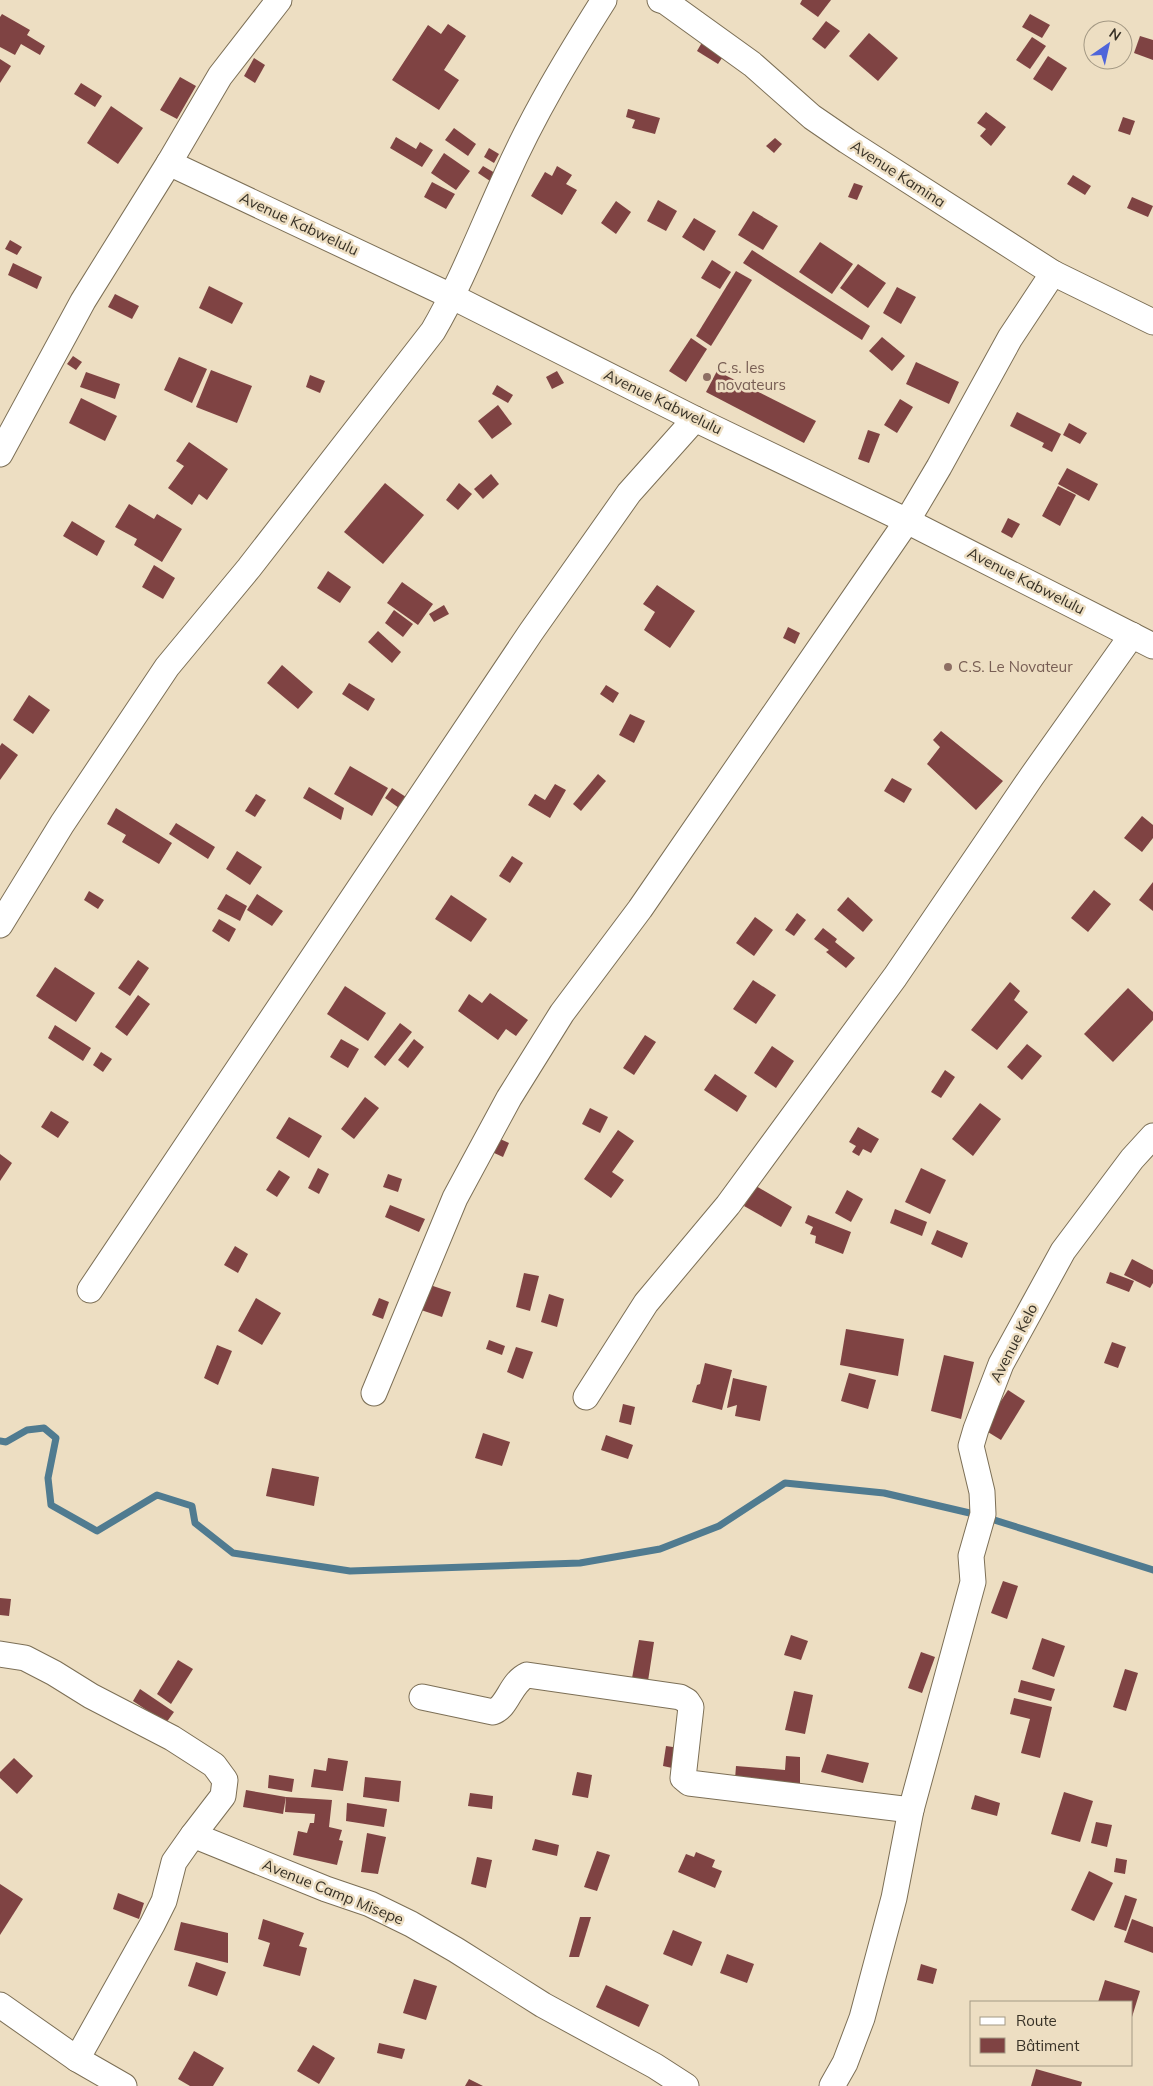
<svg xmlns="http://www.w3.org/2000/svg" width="1153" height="2086" viewBox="0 0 1153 2086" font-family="Mulish,sans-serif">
  <rect width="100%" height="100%" fill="#eddec2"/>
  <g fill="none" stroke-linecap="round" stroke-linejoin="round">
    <g stroke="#507b90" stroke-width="7">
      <polyline points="0,1441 6,1442 27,1430 44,1428 56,1438 48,1478 51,1505 97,1531 157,1495 192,1506 195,1523 233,1553 350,1571 580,1563 660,1549 719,1526 785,1483 884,1493 974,1514"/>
      <polyline points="988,1518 1153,1570"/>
    </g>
  </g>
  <g fill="#7f4343">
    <polygon points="802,0 831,0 818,17 800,4"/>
    <polygon points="2,14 30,30 27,35 45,46 40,55 21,44 15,55 0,47 0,17"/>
    <polygon points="1030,14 1050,25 1042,38 1022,27"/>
    <polygon points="826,21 840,31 825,49 812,39"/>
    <polygon points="448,24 466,36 444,70 459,80 439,110 392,80 428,25 441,34"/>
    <polygon points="869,33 898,58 878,81 849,56"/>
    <polygon points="1140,36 1153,40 1153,60 1134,53"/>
    <polygon points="1032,37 1046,46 1030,69 1016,60"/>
    <polygon points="1088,37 1093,40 1093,51 1084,46"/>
    <polygon points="704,39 726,52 718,64 697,51"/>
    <polygon points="1048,56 1067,68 1052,91 1033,79"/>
    <polygon points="254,58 265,65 255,83 244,76"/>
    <polygon points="0,59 11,66 0,83"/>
    <polygon points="180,77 196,86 177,119 160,110"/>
    <polygon points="81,83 102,96 95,107 74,94"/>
    <polygon points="111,106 143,128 118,164 87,143"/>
    <polygon points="628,109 660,118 655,134 632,128 635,120 626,117"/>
    <polygon points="986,112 1006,127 991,146 980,136 986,129 977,123"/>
    <polygon points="1123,117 1135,121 1130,135 1118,131"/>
    <polygon points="454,128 476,144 468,156 445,140"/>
    <polygon points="396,137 416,149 420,142 433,150 422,167 390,148"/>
    <polygon points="775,138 782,144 774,153 766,146"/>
    <polygon points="489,148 499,154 494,163 484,157"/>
    <polygon points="444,153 470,171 456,190 431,173"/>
    <polygon points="483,166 495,173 490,181 478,173"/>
    <polygon points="557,166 572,175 566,184 577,190 562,215 531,196 545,172 552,176"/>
    <polygon points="1073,175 1091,186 1085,195 1067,184"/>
    <polygon points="432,182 455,194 446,209 424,197"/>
    <polygon points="854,183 863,186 857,200 848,197"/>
    <polygon points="1132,197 1153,206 1148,217 1127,208"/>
    <polygon points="658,200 677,211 666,231 647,221"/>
    <polygon points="616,201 631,212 616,234 601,223"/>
    <polygon points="753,211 778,226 763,250 738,235"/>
    <polygon points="694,218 716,231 704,251 682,237"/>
    <polygon points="10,240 22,247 17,255 5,249"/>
    <polygon points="820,242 853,264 832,294 799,272"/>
    <polygon points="752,250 870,326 862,340 743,263"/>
    <polygon points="712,260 731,272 720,289 701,278"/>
    <polygon points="13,263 42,277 37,289 8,275"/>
    <polygon points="858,264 886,283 868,308 840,288"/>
    <polygon points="736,271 752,280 711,346 696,336"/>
    <polygon points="209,286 243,303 232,324 199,308"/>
    <polygon points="897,287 916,297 901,324 883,313"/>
    <polygon points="115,294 139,306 132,319 108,307"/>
    <polygon points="882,337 905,356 892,371 869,351"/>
    <polygon points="691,338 707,349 686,382 669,371"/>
    <polygon points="73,356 82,362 76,370 67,364"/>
    <polygon points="179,357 207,369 192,403 164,390"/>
    <polygon points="916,362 959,382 949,404 906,384"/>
    <polygon points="211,370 252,386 237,423 196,407"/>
    <polygon points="557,371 564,383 552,389 546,377"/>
    <polygon points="717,371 816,421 804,443 706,392"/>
    <polygon points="86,372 120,384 115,399 80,387"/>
    <polygon points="310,375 325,381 320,393 306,387"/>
    <polygon points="497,385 513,395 508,403 492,394"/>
    <polygon points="81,398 117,416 105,441 69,423"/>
    <polygon points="900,399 913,407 897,433 884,425"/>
    <polygon points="498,405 512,424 492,439 478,421"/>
    <polygon points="1017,412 1061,434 1052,452 1042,447 1044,443 1010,426"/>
    <polygon points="1069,423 1087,433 1080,444 1063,435"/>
    <polygon points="868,430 880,434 869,463 858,459"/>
    <polygon points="189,442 228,469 207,500 199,494 192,505 168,488 184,466 176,461"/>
    <polygon points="1067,468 1098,484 1089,501 1058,484"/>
    <polygon points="491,474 499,484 483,499 474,489"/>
    <polygon points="385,483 424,515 383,564 344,532"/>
    <polygon points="459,483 472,494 458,510 446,500"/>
    <polygon points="1058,486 1076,495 1060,526 1042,516"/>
    <polygon points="129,504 154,519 157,514 182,529 162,562 134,545 137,539 115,527"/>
    <polygon points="1008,518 1020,524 1012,538 1001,532"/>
    <polygon points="72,521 105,541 97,556 63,536"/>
    <polygon points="154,565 175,578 163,599 142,587"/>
    <polygon points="328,571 351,587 340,603 317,588"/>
    <polygon points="402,582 433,604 418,625 387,603"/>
    <polygon points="657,585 695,611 670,648 644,630 655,612 643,604"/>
    <polygon points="444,605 449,614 434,622 429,614"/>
    <polygon points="394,610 413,624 403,637 385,623"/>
    <polygon points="788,627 800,633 795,644 783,638"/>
    <polygon points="378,631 401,652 392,663 368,642"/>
    <polygon points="282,665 313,692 298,709 267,683"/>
    <polygon points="349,683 375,699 368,711 342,694"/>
    <polygon points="606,685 619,693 613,703 600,694"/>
    <polygon points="29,695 50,710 33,734 13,720"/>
    <polygon points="630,714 645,721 634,743 619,735"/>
    <polygon points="941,731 1003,781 976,810 927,764 940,747 933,740"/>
    <polygon points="2,743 18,755 0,780 0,746"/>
    <polygon points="350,766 388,788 372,816 334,794"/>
    <polygon points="598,774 606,781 581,811 573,804"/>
    <polygon points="892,778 912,789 904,803 884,791"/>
    <polygon points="555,784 566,790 550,818 528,805 535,794 545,800"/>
    <polygon points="309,787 344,808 341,820 303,798"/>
    <polygon points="392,788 406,797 399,808 385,798"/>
    <polygon points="256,794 266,800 255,817 245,811"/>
    <polygon points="116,808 172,843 159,864 122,842 126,835 107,824"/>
    <polygon points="1142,816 1153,825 1153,838 1142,852 1124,838"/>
    <polygon points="176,823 215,847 208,859 169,834"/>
    <polygon points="237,851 262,867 250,885 226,869"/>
    <polygon points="512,856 523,863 510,883 499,876"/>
    <polygon points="1153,882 1153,911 1139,900"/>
    <polygon points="1094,890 1111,904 1088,932 1071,918"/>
    <polygon points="89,891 104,900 98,909 84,900"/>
    <polygon points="226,894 247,906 240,921 217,909"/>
    <polygon points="257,894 283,911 272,926 247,910"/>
    <polygon points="451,895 487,919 471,942 435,919"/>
    <polygon points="848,897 873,920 863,932 837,910"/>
    <polygon points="797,913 806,920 794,936 785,930"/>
    <polygon points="755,917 773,930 754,956 736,943"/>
    <polygon points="219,919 236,929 229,942 212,931"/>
    <polygon points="823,928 837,939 835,942 855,958 846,968 826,952 829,950 814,939"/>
    <polygon points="138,960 149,968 130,996 118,988"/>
    <polygon points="55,967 95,993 76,1022 36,996"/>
    <polygon points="753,980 776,995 756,1024 733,1009"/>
    <polygon points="1010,982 1020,991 1014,1000 1028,1012 997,1050 971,1030"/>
    <polygon points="345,986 386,1013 368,1041 327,1014"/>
    <polygon points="1128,988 1153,1012 1153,1020 1113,1062 1084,1034"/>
    <polygon points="490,993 528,1020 516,1036 506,1029 498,1040 458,1011 469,994 482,1003"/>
    <polygon points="138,995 150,1004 127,1036 115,1027"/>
    <polygon points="400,1023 412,1032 385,1066 374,1057"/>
    <polygon points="55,1025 91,1048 83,1061 48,1038"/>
    <polygon points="645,1035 656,1042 634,1075 623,1068"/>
    <polygon points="341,1039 359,1049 348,1068 330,1057"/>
    <polygon points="414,1039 424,1047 408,1068 398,1060"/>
    <polygon points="1027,1044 1042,1056 1022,1080 1007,1067"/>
    <polygon points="772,1046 794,1061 776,1088 754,1073"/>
    <polygon points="101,1052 112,1059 103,1072 93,1065"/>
    <polygon points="945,1070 955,1077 941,1098 931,1092"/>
    <polygon points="715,1074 747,1096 737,1112 704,1090"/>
    <polygon points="365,1097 379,1108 354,1139 341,1129"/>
    <polygon points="980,1103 1001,1119 973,1156 952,1139"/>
    <polygon points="590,1108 608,1117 600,1133 582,1124"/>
    <polygon points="51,1111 69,1122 58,1138 41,1127"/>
    <polygon points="289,1117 322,1136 309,1158 276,1138"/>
    <polygon points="858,1127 879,1139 871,1153 863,1149 859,1156 852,1152 856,1146 849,1142"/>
    <polygon points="618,1130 634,1141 612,1172 624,1180 611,1198 584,1179"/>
    <polygon points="498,1138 509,1143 503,1157 492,1152"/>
    <polygon points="0,1154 12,1163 0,1181"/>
    <polygon points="318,1168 329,1174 319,1194 308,1188"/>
    <polygon points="921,1168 946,1180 930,1214 905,1202"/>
    <polygon points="279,1170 290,1177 277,1197 266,1190"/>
    <polygon points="388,1174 402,1179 398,1192 383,1187"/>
    <polygon points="756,1186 792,1207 781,1227 744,1206"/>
    <polygon points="847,1190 863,1199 851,1222 835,1213"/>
    <polygon points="390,1205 425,1219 419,1232 385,1217"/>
    <polygon points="895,1209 927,1222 922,1236 890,1223"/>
    <polygon points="808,1215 851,1232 843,1254 815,1243 816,1236 810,1234 813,1227 805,1223"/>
    <polygon points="937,1230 968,1243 962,1258 931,1244"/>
    <polygon points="235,1246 248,1254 238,1273 224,1265"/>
    <polygon points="1132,1259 1153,1270 1153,1283 1150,1288 1124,1275"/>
    <polygon points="1110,1272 1134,1281 1129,1292 1106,1283"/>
    <polygon points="524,1273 539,1276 530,1311 516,1307"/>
    <polygon points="430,1285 451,1292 442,1317 421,1310"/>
    <polygon points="549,1294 564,1299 557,1327 541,1322"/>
    <polygon points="256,1298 281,1313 262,1345 238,1331"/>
    <polygon points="379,1298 389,1302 383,1319 372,1315"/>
    <polygon points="846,1329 904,1339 898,1376 840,1365"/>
    <polygon points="489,1340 505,1346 502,1355 486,1349"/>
    <polygon points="1112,1342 1126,1347 1118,1368 1104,1363"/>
    <polygon points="217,1345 232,1351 218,1385 204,1378"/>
    <polygon points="516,1347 533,1352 523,1379 507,1372"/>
    <polygon points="944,1355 974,1362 961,1419 931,1411"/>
    <polygon points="705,1363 732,1370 722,1410 692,1402 697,1385 700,1384"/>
    <polygon points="849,1373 876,1380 868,1409 841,1401"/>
    <polygon points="733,1378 767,1386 760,1421 735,1416 737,1405 727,1408"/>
    <polygon points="1008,1390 1025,1401 1001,1440 983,1429"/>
    <polygon points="623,1404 635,1407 631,1425 619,1422"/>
    <polygon points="483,1433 510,1442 502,1466 475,1458"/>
    <polygon points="606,1435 633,1445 628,1459 601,1450"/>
    <polygon points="272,1468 319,1477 314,1506 266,1496"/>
    <polygon points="1003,1581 1018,1586 1007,1619 991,1613"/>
    <polygon points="0,1598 11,1599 9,1616 0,1615"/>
    <polygon points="791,1635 808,1641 801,1660 784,1655"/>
    <polygon points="1042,1638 1065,1646 1054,1677 1032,1669"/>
    <polygon points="639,1640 654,1642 648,1681 632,1678"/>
    <polygon points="921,1652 935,1657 922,1693 908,1688"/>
    <polygon points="178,1660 193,1669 171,1704 157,1694"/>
    <polygon points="1125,1669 1138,1673 1126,1711 1113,1707"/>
    <polygon points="1021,1680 1055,1689 1051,1701 1018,1692"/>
    <polygon points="140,1689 174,1712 166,1723 133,1701"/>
    <polygon points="794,1691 813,1695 805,1734 785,1730"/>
    <polygon points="1014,1698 1052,1707 1040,1758 1021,1753 1030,1719 1010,1714"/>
    <polygon points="666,1746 680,1748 677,1769 663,1766"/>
    <polygon points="827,1754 869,1763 863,1783 821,1772"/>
    <polygon points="786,1756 800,1757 800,1785 735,1779 736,1766 785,1770"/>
    <polygon points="14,1758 33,1776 17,1794 0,1778 0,1772"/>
    <polygon points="328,1758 348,1761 343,1791 311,1787 314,1769 326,1771"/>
    <polygon points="577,1772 592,1775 588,1798 572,1795"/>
    <polygon points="269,1775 294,1779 292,1792 268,1788"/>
    <polygon points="365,1777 401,1781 399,1802 363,1797"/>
    <polygon points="246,1790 286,1797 283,1814 243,1807"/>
    <polygon points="1064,1792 1093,1801 1080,1842 1051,1834"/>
    <polygon points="470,1793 493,1796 492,1809 468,1806"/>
    <polygon points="975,1795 1000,1803 997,1816 971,1809"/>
    <polygon points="286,1797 332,1800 329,1827 342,1830 339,1840 343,1841 337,1865 293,1855 298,1831 307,1833 310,1823 314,1823 315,1814 285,1812"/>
    <polygon points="347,1803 387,1809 384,1827 346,1821"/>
    <polygon points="1096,1822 1112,1825 1107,1847 1091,1843"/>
    <polygon points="367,1833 386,1837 378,1874 361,1872"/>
    <polygon points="535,1839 559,1845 557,1856 532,1850"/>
    <polygon points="597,1851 610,1855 597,1891 584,1887"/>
    <polygon points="696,1852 715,1860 712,1867 722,1871 715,1888 678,1872 686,1854 694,1857"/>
    <polygon points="477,1857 492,1860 486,1888 471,1884"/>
    <polygon points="1116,1858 1127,1860 1125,1874 1114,1872"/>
    <polygon points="1089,1871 1113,1883 1094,1921 1071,1910"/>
    <polygon points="0,1884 23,1899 0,1935"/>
    <polygon points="118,1893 144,1903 139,1919 113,1909"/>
    <polygon points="1125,1895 1137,1899 1126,1931 1114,1927"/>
    <polygon points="580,1917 591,1917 579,1957 569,1957"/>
    <polygon points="263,1919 304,1933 299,1946 307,1948 300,1976 263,1966 270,1943 258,1939"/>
    <polygon points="1132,1919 1153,1927 1153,1953 1124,1942"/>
    <polygon points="181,1922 228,1933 228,1963 174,1950"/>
    <polygon points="673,1930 702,1942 692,1966 663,1954"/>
    <polygon points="727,1954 754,1964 747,1983 720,1973"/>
    <polygon points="196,1962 226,1972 217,1996 188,1986"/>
    <polygon points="921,1964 937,1969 933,1984 917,1980"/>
    <polygon points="414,1979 437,1986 426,2020 403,2013"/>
    <polygon points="1105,1980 1140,1991 1132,2017 1132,2002 1098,2002"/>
    <polygon points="606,1985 649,2005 639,2027 596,2007"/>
    <polygon points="379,2043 405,2049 402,2059 377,2053"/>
    <polygon points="313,2045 335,2058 319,2084 297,2071"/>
    <polygon points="194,2051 224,2068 213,2086 190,2086 178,2079"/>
    <polygon points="1036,2069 1082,2082 1081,2086 1031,2086"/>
    <polygon points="469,2079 483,2086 465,2086"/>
  </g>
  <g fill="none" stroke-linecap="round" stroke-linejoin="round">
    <g stroke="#7c6f56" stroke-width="27">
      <g id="minor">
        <polyline points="660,0 666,2 752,64 812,117 847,141 1053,273 1153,322"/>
        <polyline points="169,163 453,297 695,419 907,521 1153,646"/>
        <polyline points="0,454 83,301 169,163 220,76 279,0"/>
        <path d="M0 925 62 824 167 667 249 568 433 331C462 281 482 228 506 176 533 115 568 57 604 0"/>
        <polyline points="90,1290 531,632 629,493 695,419"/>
        <polyline points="374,1393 455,1198 509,1098 562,1013 640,909 907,521 939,467 1010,338 1053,273"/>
        <polyline points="586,1397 646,1303 728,1205 895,977 1032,776 1132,635"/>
        <polyline points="0,1654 25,1658 54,1673 91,1696 172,1738 214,1765 225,1780 223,1796 193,1835"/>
        <path d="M422 1697 493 1712C508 1707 510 1683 527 1675L680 1697 687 1701 691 1707 683 1778 689 1783 911 1810"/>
        <polyline points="0,2005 77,2059 124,2086"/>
        <polyline points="77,2059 152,1925 164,1901 174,1862 193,1835 326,1889 370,1904 411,1924 456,1950 543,2005 655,2066 686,2086"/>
        <polyline points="832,2086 845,2063 862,2018 894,1898 911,1810 973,1582 971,1556 983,1514 982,1492 971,1446 976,1429 1001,1364 1063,1251 1132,1159 1153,1136"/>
      </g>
    </g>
    <use href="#minor" stroke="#fff" stroke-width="25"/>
  </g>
  <g fill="#8d6e63" stroke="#eddec2" stroke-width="2">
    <circle cx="707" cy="377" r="5"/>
    <circle cx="948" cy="667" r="5"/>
  </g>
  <g text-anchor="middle" stroke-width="5" stroke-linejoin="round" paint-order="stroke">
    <g font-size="15" fill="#373126" stroke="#eddec2">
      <text transform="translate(898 174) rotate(33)" y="5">Avenue Kamina</text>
      <text transform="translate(299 224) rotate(25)" y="5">Avenue Kabwelulu</text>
      <text transform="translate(663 402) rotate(26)" y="5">Avenue Kabwelulu</text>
      <text transform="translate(1026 581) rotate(27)" y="5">Avenue Kabwelulu</text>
      <text transform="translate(1014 1343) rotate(-63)" y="5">Avenue Kelo</text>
      <text transform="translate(333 1892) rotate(22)" y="5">Avenue Camp Misepe</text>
    </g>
    <g font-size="15" fill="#785e54" stroke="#eddec2" text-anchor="start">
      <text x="717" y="373">C.s. les<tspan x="717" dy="17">novateurs</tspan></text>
      <text x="958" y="672">C.S. Le Novateur</text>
    </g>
  </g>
  <rect x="970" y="2001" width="162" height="65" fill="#eddec2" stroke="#a49984"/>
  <rect x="980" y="2017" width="25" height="8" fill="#ffffff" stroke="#a49984"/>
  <text x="1016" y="2026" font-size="15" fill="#373126">Route</text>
  <rect x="980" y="2038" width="25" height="15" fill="#7f4343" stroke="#a49984"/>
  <text x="1016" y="2051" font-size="15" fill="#373126">Bâtiment</text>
  <g transform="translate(1108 45) rotate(34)"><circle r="24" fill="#eddec2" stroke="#a49984"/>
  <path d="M0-4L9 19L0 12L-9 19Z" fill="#4f65da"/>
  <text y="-8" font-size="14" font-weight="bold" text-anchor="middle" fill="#373126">N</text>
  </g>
</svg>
